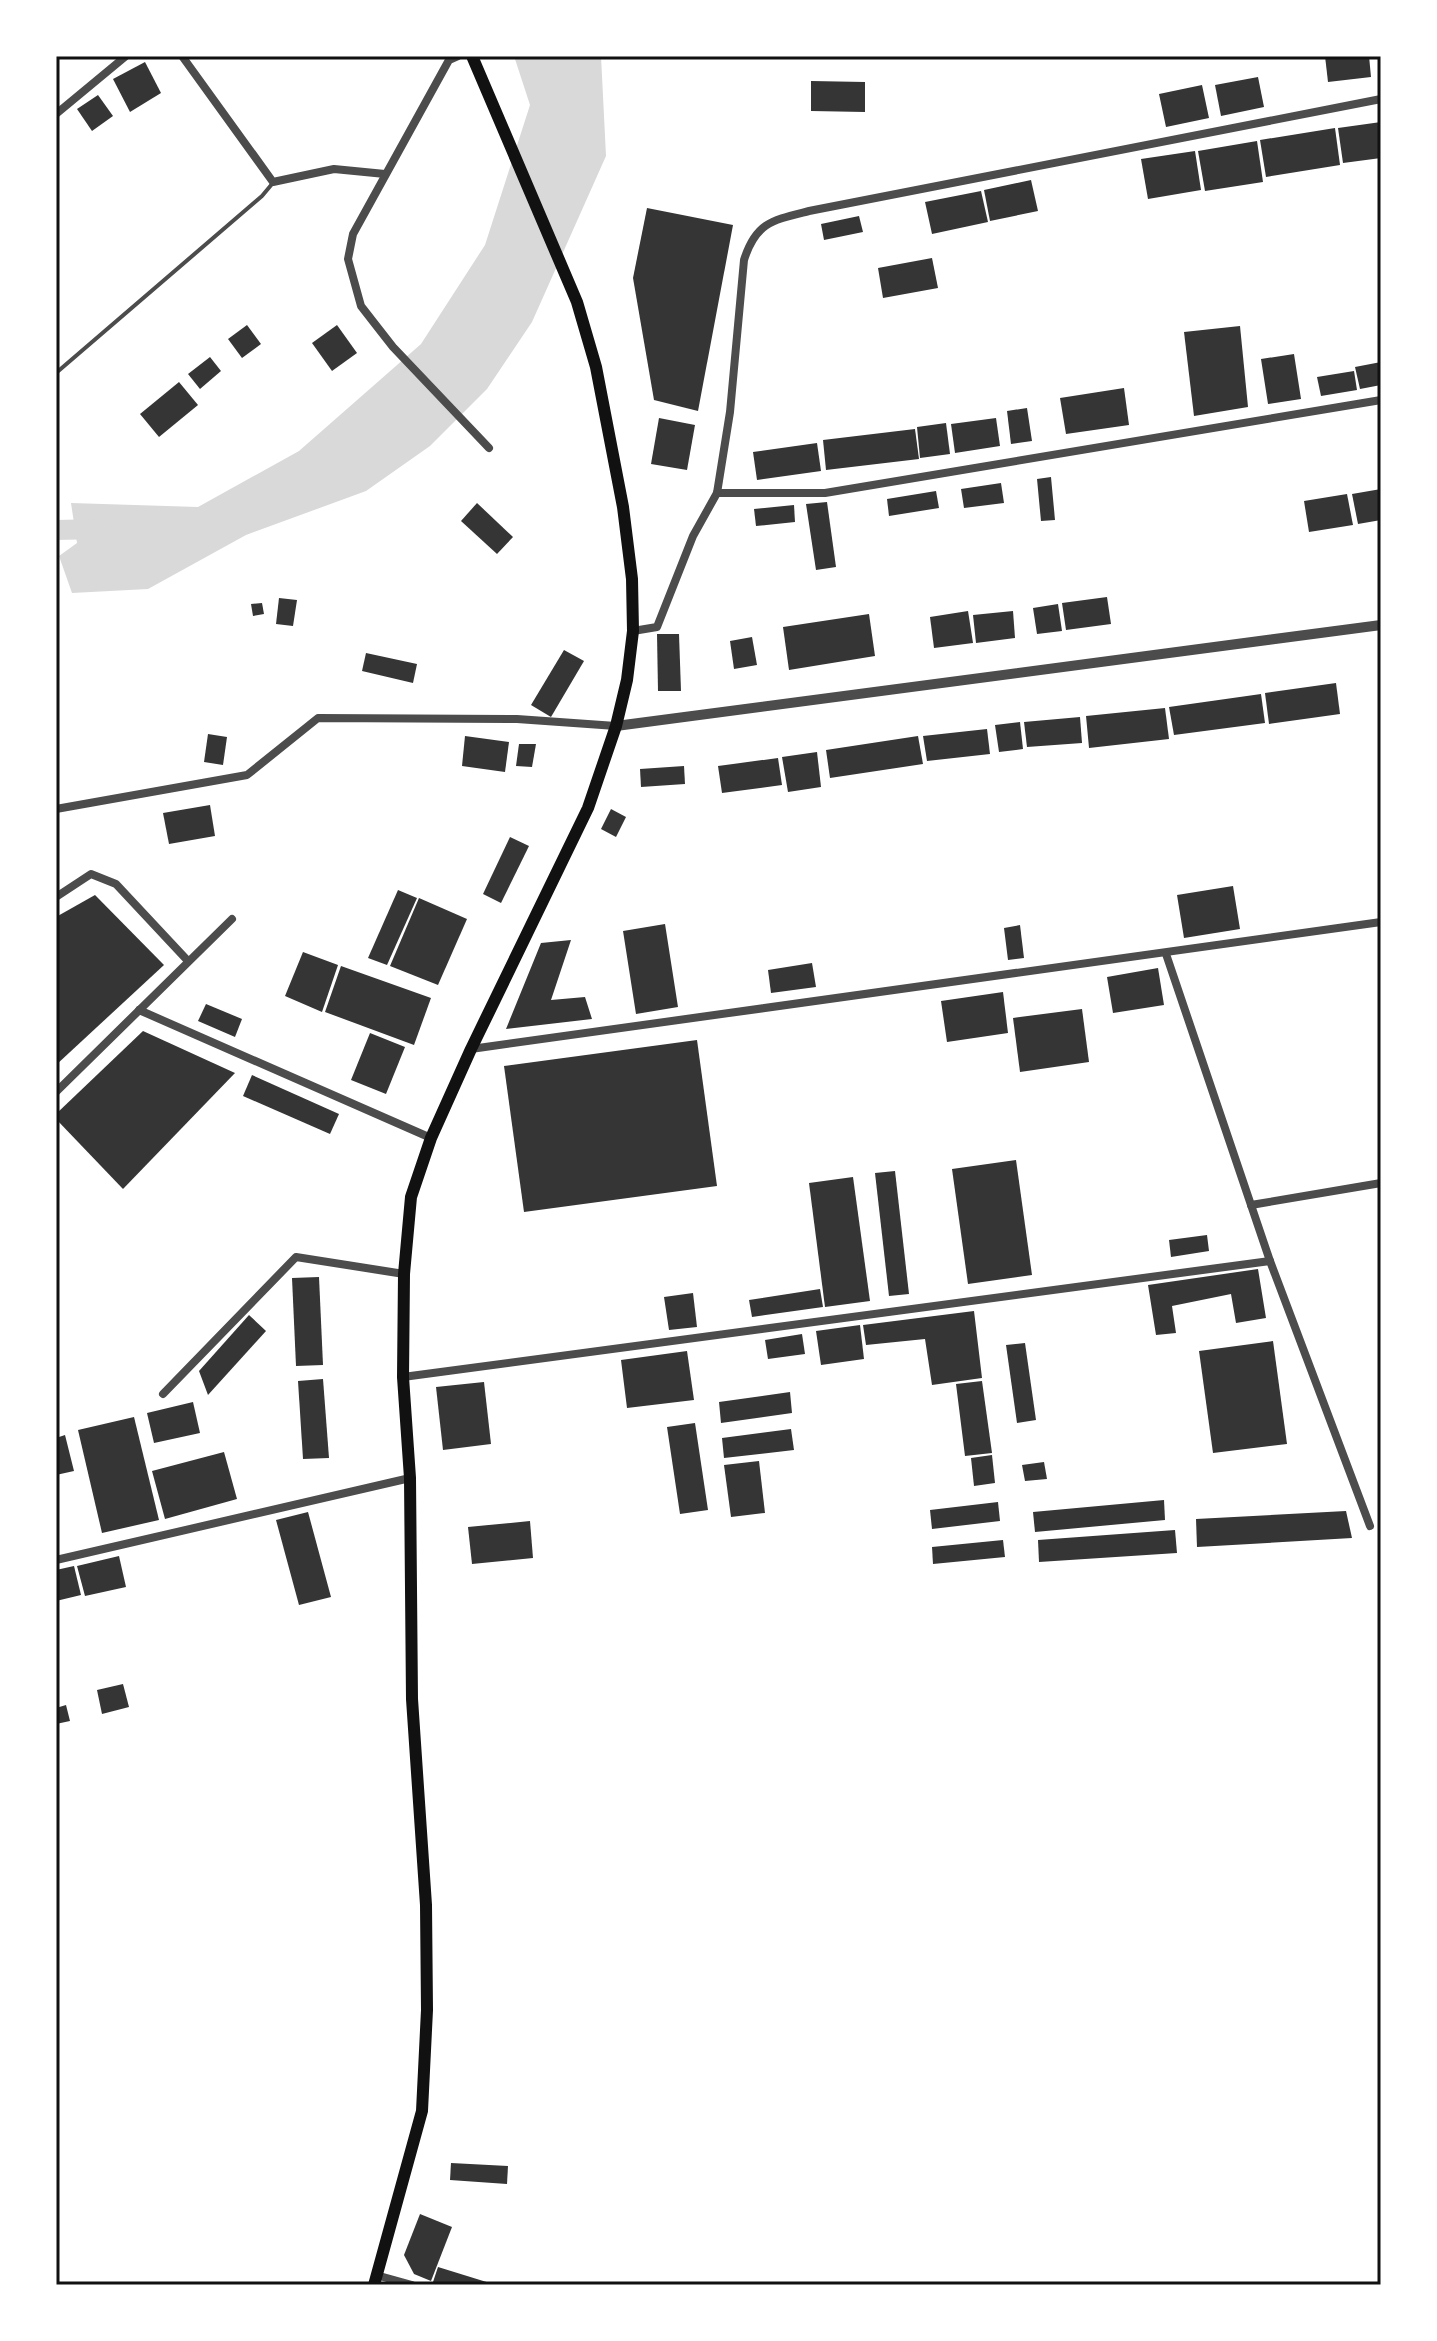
<svg xmlns="http://www.w3.org/2000/svg" width="1437" height="2341" viewBox="0 0 1437 2341" font-family="Ubuntu,sans-serif">
  <rect width="100%" height="100%" fill="#fff"/>
  <polygon fill="#d9d9d9" points="514,56 601,56 606,156 532,322 487,389 430,446 366,491 246,535 148,589 72,593 59,556 77,543 71,503 198,507 299,451 421,344 485,245 530,105"/>
  <g fill="none" stroke-linecap="round" stroke-linejoin="round">
    <polyline stroke="#d9d9d9" stroke-width="20" points="56,530 102,529"/>
  </g>
  <g fill="#353535">
    <polygon points="1325,56 1369,56 1371,77 1328,82"/>
    <polygon points="145,62 161,93 130,112 113,79"/>
    <polygon points="1258,77 1264,107 1221,116 1215,85"/>
    <polygon points="811,81 865,82 865,112 811,111"/>
    <polygon points="1202,85 1209,118 1166,127 1159,94"/>
    <polygon points="98,95 113,116 92,131 77,109"/>
    <polygon points="1381,122 1381,158 1343,163 1338,128"/>
    <polygon points="1335,128 1340,165 1266,177 1260,140"/>
    <polygon points="1257,141 1263,182 1205,191 1198,151"/>
    <polygon points="1195,151 1201,190 1148,199 1141,159"/>
    <polygon points="1031,180 1038,211 990,221 984,190"/>
    <polygon points="981,191 988,222 932,234 925,202"/>
    <polygon points="647,208 733,225 698,411 654,400 633,278"/>
    <polygon points="859,216 863,232 824,240 821,224"/>
    <polygon points="932,258 938,288 883,298 878,268"/>
    <polygon points="247,325 261,344 242,358 228,339"/>
    <polygon points="337,325 357,353 332,371 312,343"/>
    <polygon points="1240,326 1248,407 1194,416 1184,332"/>
    <polygon points="1294,354 1301,399 1268,404 1261,359"/>
    <polygon points="210,357 221,371 200,389 188,374"/>
    <polygon points="1381,362 1381,385 1360,389 1355,367"/>
    <polygon points="1354,371 1357,390 1321,396 1317,377"/>
    <polygon points="179,382 198,405 159,437 140,414"/>
    <polygon points="1124,388 1129,425 1066,434 1060,398"/>
    <polygon points="1027,408 1032,441 1011,444 1007,411"/>
    <polygon points="659,418 695,425 687,470 651,464"/>
    <polygon points="996,418 1000,446 955,453 951,424"/>
    <polygon points="946,423 950,454 920,458 917,427"/>
    <polygon points="915,429 919,459 826,470 823,440"/>
    <polygon points="817,443 821,471 757,480 753,452"/>
    <polygon points="1051,477 1055,520 1041,521 1037,479"/>
    <polygon points="1001,483 1004,503 964,508 961,489"/>
    <polygon points="1381,489 1381,520 1358,524 1352,494"/>
    <polygon points="936,491 939,508 889,516 887,499"/>
    <polygon points="1347,494 1353,525 1309,532 1304,501"/>
    <polygon points="827,502 836,567 816,570 806,504"/>
    <polygon points="477,503 513,537 497,554 461,521"/>
    <polygon points="794,505 795,522 756,526 754,509"/>
    <polygon points="1107,597 1111,624 1066,630 1062,603"/>
    <polygon points="279,598 297,600 293,626 276,624"/>
    <polygon points="262,603 264,614 253,616 251,604"/>
    <polygon points="1058,604 1062,631 1037,634 1033,608"/>
    <polygon points="968,611 973,643 934,648 930,617"/>
    <polygon points="1013,611 1015,638 976,643 973,615"/>
    <polygon points="869,614 875,656 789,670 783,627"/>
    <polygon points="657,634 679,634 681,691 658,691"/>
    <polygon points="752,637 757,665 734,669 730,641"/>
    <polygon points="564,650 584,661 551,717 531,705"/>
    <polygon points="366,653 417,664 413,683 362,671"/>
    <polygon points="1336,683 1340,714 1269,724 1265,693"/>
    <polygon points="1261,694 1265,723 1174,735 1169,707"/>
    <polygon points="1165,708 1169,739 1089,748 1086,716"/>
    <polygon points="1080,717 1082,743 1027,747 1024,722"/>
    <polygon points="1020,722 1023,749 999,752 995,725"/>
    <polygon points="987,729 990,754 927,761 923,736"/>
    <polygon points="208,734 227,737 223,765 204,762"/>
    <polygon points="465,736 509,742 505,772 462,766"/>
    <polygon points="918,736 923,764 830,778 826,750"/>
    <polygon points="519,744 536,744 532,767 516,766"/>
    <polygon points="817,752 821,787 788,792 782,757"/>
    <polygon points="778,758 782,785 722,793 718,766"/>
    <polygon points="684,766 685,784 641,787 640,769"/>
    <polygon points="210,805 215,836 169,844 163,813"/>
    <polygon points="611,809 626,817 616,837 601,829"/>
    <polygon points="510,837 529,846 501,903 483,894"/>
    <polygon points="1233,886 1240,929 1184,938 1177,895"/>
    <polygon points="398,890 417,898 387,965 368,958"/>
    <polygon points="95,895 164,965 56,1065 56,917"/>
    <polygon points="419,898 467,919 438,985 390,966"/>
    <polygon points="665,924 678,1007 636,1014 623,931"/>
    <polygon points="1020,925 1024,958 1008,960 1004,928"/>
    <polygon points="571,940 551,1000 585,997 592,1019 506,1029 541,943"/>
    <polygon points="303,952 338,965 322,1012 285,996"/>
    <polygon points="812,963 816,987 771,993 768,970"/>
    <polygon points="341,966 431,998 414,1045 325,1012"/>
    <polygon points="1158,968 1164,1005 1113,1013 1107,977"/>
    <polygon points="1003,992 1008,1033 947,1042 941,1001"/>
    <polygon points="206,1004 242,1019 235,1037 198,1021"/>
    <polygon points="1082,1009 1089,1062 1020,1072 1013,1018"/>
    <polygon points="143,1031 235,1073 123,1189 56,1119 56,1114"/>
    <polygon points="370,1033 405,1047 386,1094 351,1080"/>
    <polygon points="697,1040 717,1186 524,1212 504,1066"/>
    <polygon points="252,1075 339,1114 330,1134 243,1096"/>
    <polygon points="1016,1160 1032,1275 968,1284 952,1169"/>
    <polygon points="895,1171 909,1294 889,1296 875,1173"/>
    <polygon points="853,1177 870,1301 825,1307 809,1183"/>
    <polygon points="1207,1235 1209,1251 1171,1257 1169,1240"/>
    <polygon points="1258,1269 1266,1318 1236,1323 1231,1294 1172,1306 1176,1333 1156,1335 1148,1285"/>
    <polygon points="319,1277 323,1365 296,1366 292,1278"/>
    <polygon points="820,1289 823,1307 752,1317 749,1300"/>
    <polygon points="693,1293 697,1327 669,1330 664,1297"/>
    <polygon points="974,1311 982,1378 932,1385 925,1339 866,1345 863,1325"/>
    <polygon points="249,1315 266,1331 208,1395 199,1371"/>
    <polygon points="860,1325 864,1359 821,1365 816,1331"/>
    <polygon points="802,1334 805,1354 768,1359 765,1340"/>
    <polygon points="1273,1341 1287,1444 1213,1453 1199,1351"/>
    <polygon points="1025,1343 1036,1420 1017,1423 1006,1345"/>
    <polygon points="687,1351 694,1400 627,1408 621,1360"/>
    <polygon points="323,1379 329,1458 303,1459 298,1381"/>
    <polygon points="982,1381 992,1453 965,1456 956,1384"/>
    <polygon points="484,1382 491,1444 443,1450 436,1387"/>
    <polygon points="790,1392 792,1413 721,1423 719,1402"/>
    <polygon points="193,1402 200,1433 154,1443 147,1413"/>
    <polygon points="134,1417 159,1520 102,1533 78,1430"/>
    <polygon points="695,1423 708,1510 680,1514 667,1427"/>
    <polygon points="791,1429 794,1450 724,1458 722,1438"/>
    <polygon points="65,1435 74,1471 56,1475 56,1438"/>
    <polygon points="224,1452 237,1499 165,1519 152,1471"/>
    <polygon points="992,1455 995,1483 974,1486 971,1458"/>
    <polygon points="759,1461 765,1513 731,1517 724,1465"/>
    <polygon points="1044,1462 1047,1479 1025,1481 1022,1465"/>
    <polygon points="1164,1500 1165,1520 1035,1532 1033,1512"/>
    <polygon points="998,1502 1000,1521 932,1529 930,1510"/>
    <polygon points="1346,1511 1352,1538 1197,1547 1196,1519"/>
    <polygon points="308,1512 331,1597 299,1605 276,1520"/>
    <polygon points="530,1521 533,1558 472,1564 468,1527"/>
    <polygon points="1175,1530 1177,1553 1039,1562 1038,1540"/>
    <polygon points="1003,1540 1005,1557 933,1564 932,1547"/>
    <polygon points="119,1556 126,1587 85,1596 77,1566"/>
    <polygon points="74,1566 81,1595 56,1601 56,1570"/>
    <polygon points="123,1684 129,1707 102,1714 97,1690"/>
    <polygon points="66,1705 70,1721 56,1724 56,1708"/>
    <polygon points="451,2163 508,2166 507,2184 450,2180"/>
    <polygon points="420,2214 452,2227 431,2281 414,2274 404,2255"/>
    <polygon points="438,2267 493,2284 493,2285 443,2285 433,2282"/>
  </g>
  <g fill="none" stroke-linecap="round" stroke-linejoin="round">
    <polyline stroke="#4c4c4c" stroke-width="4" points="56,373 262,196 272,184"/>
    <g stroke="#4c4c4c" stroke-width="8">
      <polyline points="182,56 273,182 334,169 385,174"/>
      <polyline points="458,56 449,60 353,234 348,259 361,306 375,324 393,347 489,448"/>
      <polyline points="56,114 126,56"/>
      <polyline points="717,493 825,493 1381,400"/>
      <path d="M633 631 657 627 693 536 717 493 730 412 744 260C756 222 773 220 809 211L1381 99"/>
      <polyline points="56,809 247,775 318,718 517,719 616,726"/>
      <polyline points="56,897 91,874 116,884 188,961"/>
      <polyline points="1166,954 1270,1261 1370,1526"/>
      <polyline points="139,1010 431,1138"/>
      <polyline points="471,1049 1381,922"/>
      <polyline points="56,1092 232,919"/>
      <polyline points="1251,1205 1381,1183"/>
      <polyline points="403,1377 1270,1261"/>
      <polyline points="163,1394 296,1257 404,1274"/>
      <polyline points="56,1560 410,1478"/>
      <polyline points="376,2275 412,2285"/>
    </g>
    <polyline stroke="#4c4c4c" stroke-width="10" points="616,726 1381,625"/>
    <polyline stroke="#111" stroke-width="12" points="374,2285 422,2111 427,2010 426,1905 412,1699 410,1478 403,1377 404,1274 411,1197 431,1138 471,1049 588,808 616,726 627,680 633,631 632,579 623,507 596,367 577,302 472,56"/>
  </g>
  <rect width="1437" height="2341" fill="none" stroke="#ffffff" stroke-width="116"/>
  <rect x="58" y="58" width="1321" height="2225" fill="none" stroke="#111" stroke-width="3"/>
</svg>
